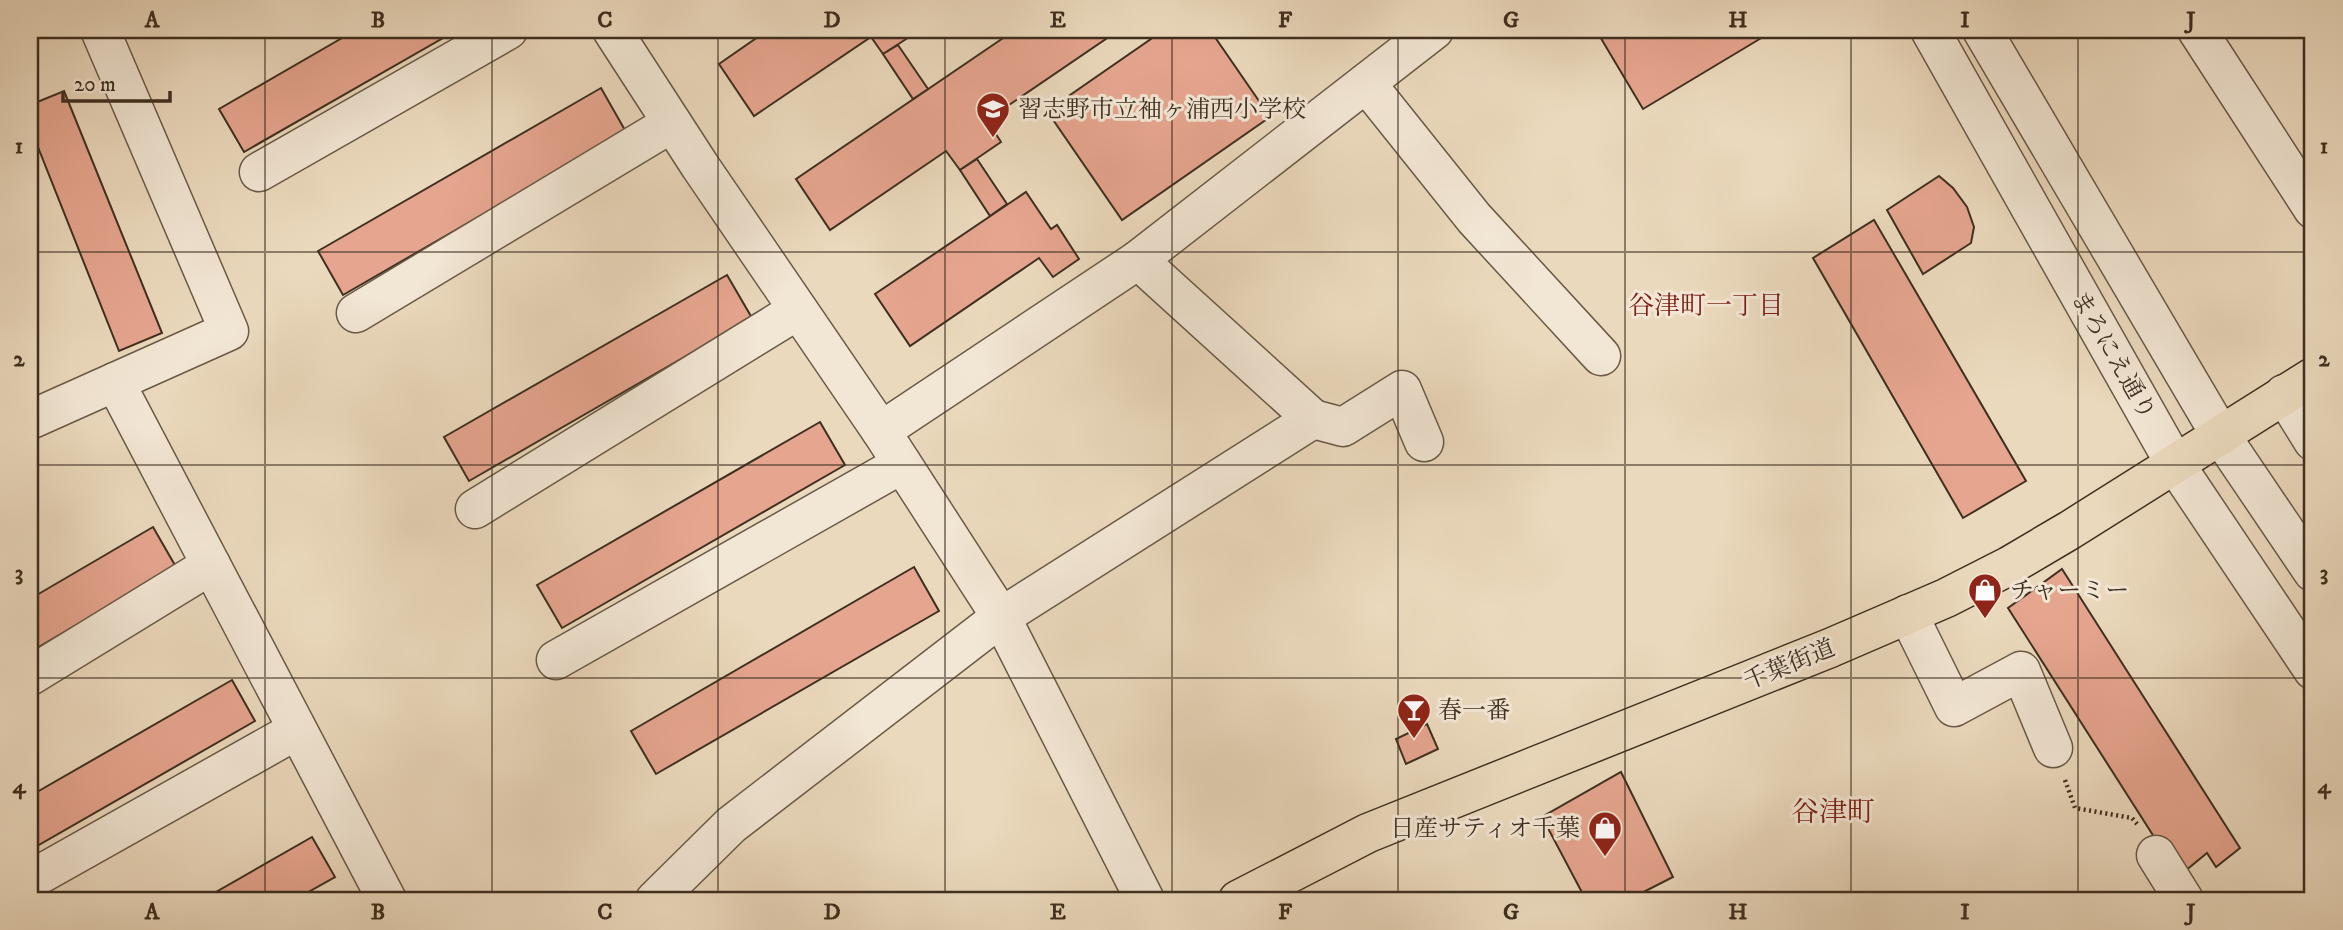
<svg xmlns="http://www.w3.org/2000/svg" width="2343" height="930" viewBox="0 0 2343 930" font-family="'IM FELL DW Pica','Noto Serif JP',serif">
  <rect width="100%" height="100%" fill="#ebd9bd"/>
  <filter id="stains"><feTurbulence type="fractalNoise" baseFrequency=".00286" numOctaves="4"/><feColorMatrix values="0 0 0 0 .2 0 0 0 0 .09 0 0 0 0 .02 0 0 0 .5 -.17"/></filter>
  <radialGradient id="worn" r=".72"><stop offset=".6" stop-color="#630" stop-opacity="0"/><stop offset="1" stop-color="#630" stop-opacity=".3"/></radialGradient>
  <g fill="#e6a58f" stroke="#3e2f20" stroke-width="2">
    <polygon points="356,30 457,30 244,152 219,109"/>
    <polygon points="768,30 920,30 883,54 871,37 754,116 719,64"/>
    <polygon points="1015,30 1119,30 987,120 1001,142 960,170 946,151 830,230 796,179"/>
    <polygon points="1164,30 1210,30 1270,117 1122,220 1047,111"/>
    <polygon points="1596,30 1759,30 1763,37 1643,109"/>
    <polygon points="898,45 928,89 913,99 883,54"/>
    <polygon points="601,88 626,132 343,295 318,251"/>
    <polygon points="64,91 162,333 119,351 30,127 30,105"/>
    <polygon points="977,159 1007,204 990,216 960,170"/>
    <polygon points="1939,176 1953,188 1967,207 1974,227 1971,243 1923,274 1887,210"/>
    <polygon points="1026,192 1051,229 1057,225 1079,259 1053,277 1039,258 910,346 875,294"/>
    <polygon points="1874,220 2026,481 1963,518 1813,258"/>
    <polygon points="727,275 752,318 469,481 444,437"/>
    <polygon points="820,422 845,465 562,628 537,585"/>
    <polygon points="153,527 176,567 30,652 30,599"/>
    <polygon points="914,567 939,611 656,774 631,731"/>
    <polygon points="2062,569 2240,848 2216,867 2207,853 2179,876 2008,608"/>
    <polygon points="232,680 255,721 30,850 30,796"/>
    <polygon points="1427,724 1438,749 1406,764 1396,739"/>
    <polygon points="1621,772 1673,877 1628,900 1586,900 1542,817"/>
    <polygon points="312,837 335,877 294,900 202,900"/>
  </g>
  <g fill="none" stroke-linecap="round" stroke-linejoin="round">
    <g stroke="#695a47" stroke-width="41">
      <g id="minor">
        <polyline points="612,30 700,166 881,431 1001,617 1145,900"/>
        <polyline points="1930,30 2175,464 2313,670"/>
        <polyline points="1982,30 2221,436 2313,572"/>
        <polyline points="2197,30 2313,209"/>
        <polyline points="1366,83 1474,218 1601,356"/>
        <polyline points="259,172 508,30"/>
        <polyline points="356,313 672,123"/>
        <polyline points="115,382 387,900"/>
        <polyline points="2284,394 2313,441"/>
        <polyline points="1313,419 1343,427 1402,390 1424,442"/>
        <polyline points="30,420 229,331 100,30"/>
        <polyline points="881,431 1138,260 1434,30"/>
        <polyline points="475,509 798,310"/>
        <polyline points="1908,614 1954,707 2021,671 2053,748"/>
        <polyline points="556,660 902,464"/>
        <polyline points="30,676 211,565"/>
        <polyline points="2156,855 2184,900"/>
        <polyline points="30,880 297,730"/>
        <polyline points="655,900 731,825 1001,617 1313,419 1138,260"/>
      </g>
    </g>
    <g stroke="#3e2f20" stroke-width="41">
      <polyline id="highway" points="1238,900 1368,833 1830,648 1946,598 2009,566 2070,530 2313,377"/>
    </g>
    <polyline stroke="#3e2f20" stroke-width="4.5" stroke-dasharray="2 3.5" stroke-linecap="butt" points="2065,780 2075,808 2132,818 2137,824"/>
    <use href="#minor" stroke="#f2e6d4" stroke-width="38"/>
    <use href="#highway" stroke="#ebd9bd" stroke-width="38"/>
  </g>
  <path fill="none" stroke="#3e2f20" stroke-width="2" stroke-opacity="0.55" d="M265 30V900M492 30V900M718 30V900M945 30V900M1172 30V900M1398 30V900M1625 30V900M1851 30V900M2078 30V900M30 252H2313M30 465H2313M30 678H2313"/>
  <defs>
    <g id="school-pin" transform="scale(1.75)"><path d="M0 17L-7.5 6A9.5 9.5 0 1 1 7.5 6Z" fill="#8f2418" stroke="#f2e6d4"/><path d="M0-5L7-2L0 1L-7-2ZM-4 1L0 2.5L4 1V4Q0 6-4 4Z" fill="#fff"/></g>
    <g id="shop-pin" transform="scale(1.75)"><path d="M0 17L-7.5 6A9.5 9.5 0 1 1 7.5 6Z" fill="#8f2418" stroke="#f2e6d4"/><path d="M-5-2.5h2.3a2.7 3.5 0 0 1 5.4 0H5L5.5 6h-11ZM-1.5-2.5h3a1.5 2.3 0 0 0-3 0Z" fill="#fff"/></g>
    <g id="bar-pin" transform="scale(1.75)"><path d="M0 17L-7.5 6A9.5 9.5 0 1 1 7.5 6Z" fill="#8f2418" stroke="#f2e6d4"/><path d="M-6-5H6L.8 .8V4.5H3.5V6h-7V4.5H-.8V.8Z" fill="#fff"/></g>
  </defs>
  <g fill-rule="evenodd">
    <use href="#school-pin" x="993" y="109"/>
    <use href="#shop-pin" x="1985" y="590"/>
    <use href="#bar-pin" x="1414" y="710"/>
    <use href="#shop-pin" x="1605" y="828"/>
  </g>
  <g text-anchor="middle" stroke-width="6" stroke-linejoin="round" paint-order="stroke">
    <g font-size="24" fill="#3e2f20" stroke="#f2e6d4" text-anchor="start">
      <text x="1018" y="117">習志野市立袖ヶ浦西小学校</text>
      <text x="2010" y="598">チャーミー</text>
      <text x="1438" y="718">春一番</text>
      <text x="1580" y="836" text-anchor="end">日産サティオ千葉</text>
    </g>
    <g font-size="24" fill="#3e2f20" stroke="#f2e6d4">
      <text transform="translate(2114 355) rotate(60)" y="8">まろにえ通り</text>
      <text transform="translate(1789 664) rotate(-22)" y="8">千葉街道</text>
    </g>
    <g font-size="26" fill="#7a1f14" stroke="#f2e6d4">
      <text x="1706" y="314">谷津町一丁目</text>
    </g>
    <g font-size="28" fill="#7a1f14" stroke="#f2e6d4">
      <text x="1833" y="821">谷津町</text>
    </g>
  </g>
  <rect width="2343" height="930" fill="none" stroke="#ebd9bd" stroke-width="77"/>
  <path d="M63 91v10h107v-10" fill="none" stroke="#3e2f20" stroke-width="3.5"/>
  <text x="74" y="91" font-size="21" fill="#3e2f20" stroke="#f2e6d4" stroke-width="5" paint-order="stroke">20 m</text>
  <rect x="38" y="38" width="2266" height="854" fill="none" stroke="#3e2f20" stroke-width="2.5"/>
  <g font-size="23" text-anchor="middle" font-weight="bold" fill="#3e2f20">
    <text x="152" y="27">A</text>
    <text x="378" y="27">B</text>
    <text x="605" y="27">C</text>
    <text x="832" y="27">D</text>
    <text x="1058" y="27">E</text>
    <text x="1285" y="27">F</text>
    <text x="1511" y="27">G</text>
    <text x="1738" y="27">H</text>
    <text x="1965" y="27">I</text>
    <text x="2191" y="27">J</text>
    <text x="19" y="153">1</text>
    <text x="2324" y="153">1</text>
    <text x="19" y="366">2</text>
    <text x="2324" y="366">2</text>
    <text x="19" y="580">3</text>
    <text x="2324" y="580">3</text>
    <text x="19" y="793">4</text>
    <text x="2324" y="793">4</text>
    <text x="152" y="919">A</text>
    <text x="378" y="919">B</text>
    <text x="605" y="919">C</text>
    <text x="832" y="919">D</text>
    <text x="1058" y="919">E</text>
    <text x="1285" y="919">F</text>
    <text x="1511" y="919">G</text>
    <text x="1738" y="919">H</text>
    <text x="1965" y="919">I</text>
    <text x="2191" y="919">J</text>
  </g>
  <rect width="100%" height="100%" filter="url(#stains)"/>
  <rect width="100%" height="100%" fill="url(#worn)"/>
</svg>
